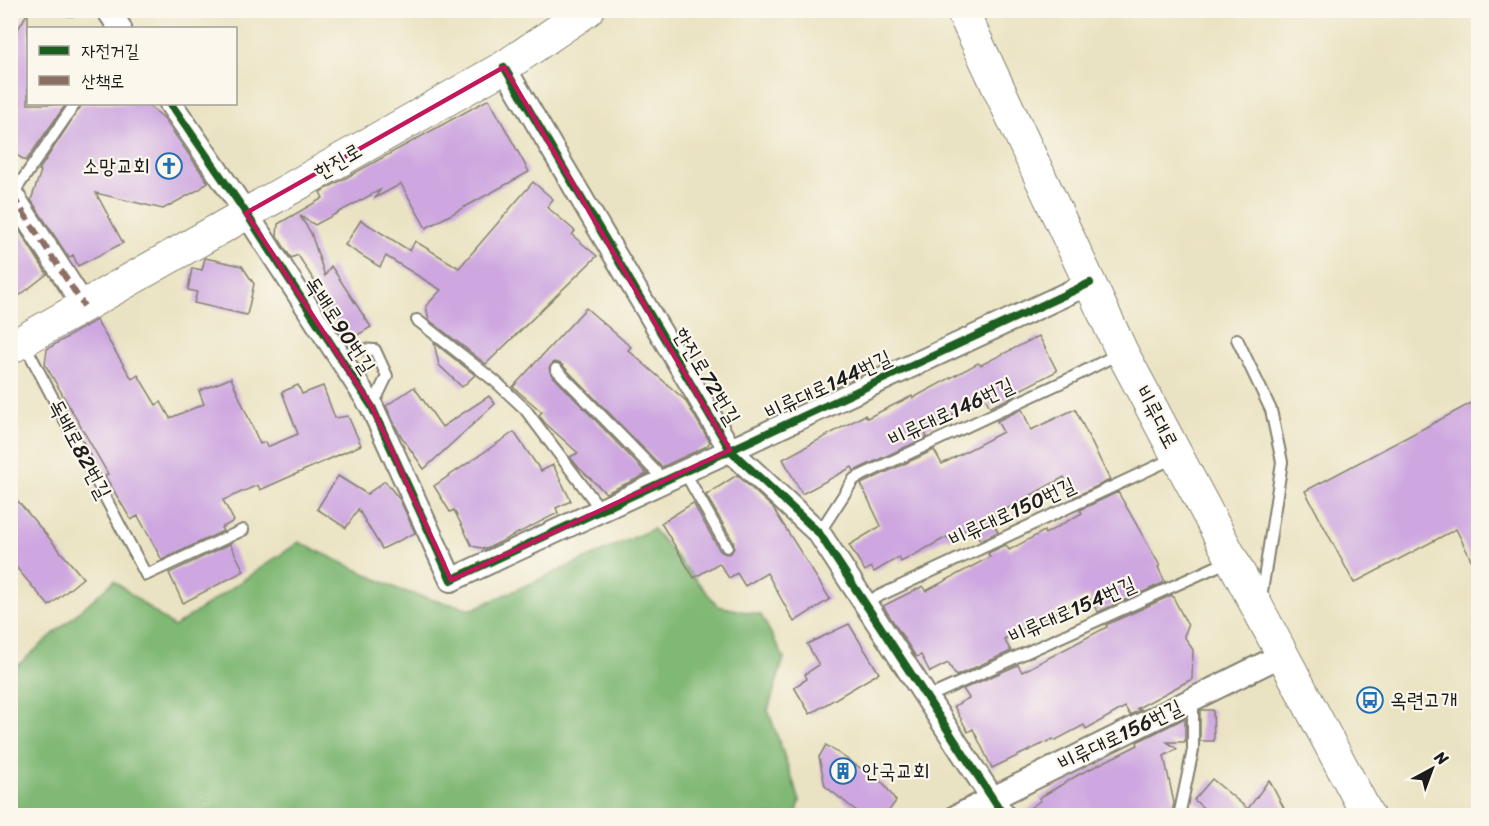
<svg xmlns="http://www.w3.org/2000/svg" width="1489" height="826" viewBox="0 0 1489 826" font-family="Sriracha,'Poor Story',sans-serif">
  <rect width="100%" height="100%" fill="#fbf7ec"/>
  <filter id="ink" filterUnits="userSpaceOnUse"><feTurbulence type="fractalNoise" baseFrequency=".0167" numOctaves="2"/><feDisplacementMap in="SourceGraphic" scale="12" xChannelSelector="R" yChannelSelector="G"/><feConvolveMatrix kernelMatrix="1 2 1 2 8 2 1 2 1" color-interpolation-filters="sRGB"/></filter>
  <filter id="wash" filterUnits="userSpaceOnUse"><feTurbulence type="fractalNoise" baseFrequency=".008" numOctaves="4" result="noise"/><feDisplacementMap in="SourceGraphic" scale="24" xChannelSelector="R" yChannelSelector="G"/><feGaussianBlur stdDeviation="1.35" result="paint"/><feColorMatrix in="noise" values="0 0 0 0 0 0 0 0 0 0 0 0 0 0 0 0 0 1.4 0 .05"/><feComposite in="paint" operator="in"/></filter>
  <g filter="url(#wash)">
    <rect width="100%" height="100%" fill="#eae3c3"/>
    <polygon fill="#80b875" stroke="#4e6a48" stroke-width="1.5" points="653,529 718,606 761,615 784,658 768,710 800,801 796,816 11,815 10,672 114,581 174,627 299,542 400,590 437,601 473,609"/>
    <g id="blocks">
      <g fill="#cea7e0">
        <polygon points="28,12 28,104 66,104 26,161 10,151 10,43"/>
        <polygon points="489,99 529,172 426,228 401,184 375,198 380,190 315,225 300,216 311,233 325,276 331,266 371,327 346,342 326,309 330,306 298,255 291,258 277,236 278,224 323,198 320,192"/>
        <polygon points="82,104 146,104 163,117 208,182 200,189 163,209 96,193 123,243 78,266 73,255 69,258 31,200 41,171 39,170"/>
        <polygon points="533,182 553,199 547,207 575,231 572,235 597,256 486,364 429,320 426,306 441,290 386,256 380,267 345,245 361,220 410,251 415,241 459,268"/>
        <polygon points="18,228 47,274 10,303 10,234"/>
        <polygon points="205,258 242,266 254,284 247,315 194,303 197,292 188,290 192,268 202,270"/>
        <polygon points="586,308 631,347 628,350 685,400 710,442 707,446 662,467 561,364 554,362 549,368 551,374 647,474 606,493 579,468 570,457 578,453 545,423 539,415 542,412 513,387"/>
        <polygon points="96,320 132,379 138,375 156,405 161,402 170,418 204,404 199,391 231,378 260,444 265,442 267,447 298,434 282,392 298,385 302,394 323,386 335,418 348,416 361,445 260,490 258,485 223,500 234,521 221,528 223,531 162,560 138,516 131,520 105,476 108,474 45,364 47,349"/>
        <polygon points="1039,336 1057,371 1014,393 1015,396 990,407 985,398 928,428 924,430 927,437 854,471 852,467 802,494 783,459 865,415 867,418 912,396 913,398 978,363 981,365"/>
        <polygon points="434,343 475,375 462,387 439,365"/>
        <polygon points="414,387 442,427 489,396 495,404 424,469 399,433 386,406"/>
        <polygon points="1479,399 1479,576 1456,529 1354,583 1305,491"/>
        <polygon points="1022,409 1031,430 1075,409 1110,480 1074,497 1064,477 990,518 998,532 980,540 972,526 949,539 947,537 901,562 899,557 874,572 871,567 865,571 849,545 881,526 861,484 934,450 942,464 1003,432 997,421"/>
        <polygon points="514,432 541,471 553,465 571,501 556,508 558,513 486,549 472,546 454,510 450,512 434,486"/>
        <polygon points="737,475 773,508 830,599 794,622 767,573 745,586 737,573 729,578 719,563 694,578 661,523 693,503 720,551 726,554 731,553 734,548 734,543 706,495"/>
        <polygon points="338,476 367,494 385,481 400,500 415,533 382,549 358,509 346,528 317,509"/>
        <polygon points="10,492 83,578 49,606 10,560"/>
        <polygon points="1118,492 1160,566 1158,567 1165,582 1098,612 1088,596 1004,639 1011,651 956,676 948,663 930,672 921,655 916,657 883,606 923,586 926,591 990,557 988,553 1006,545 1009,550 1044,531 1045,534 1082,513 1080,510"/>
        <polygon points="230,544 244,571 183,603 169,573"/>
        <polygon points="1172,595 1188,626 1184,636 1193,650 1192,679 1136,709 1142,709 1130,715 1125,707 1086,729 1084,725 1054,741 1053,739 992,768 973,729 968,732 954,706 969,698 963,689 1018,665 1022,672 1107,627 1106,625"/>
        <polygon points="849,624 879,673 810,714 794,687 807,679 805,674 819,665 807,644"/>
        <polygon points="1200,710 1213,710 1214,741 1200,741"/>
        <polygon points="1185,718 1185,742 1167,742 1177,749 1164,756 1174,803 1172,813 1161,816 1019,816 1041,800 1039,798 1078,775 1138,745 1137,742"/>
        <polygon points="826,745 884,784 896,801 885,816 863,816 825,786 819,757"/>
        <polygon points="1212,779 1248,809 1269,780 1288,816 1213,816 1194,800"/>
      </g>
    </g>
  </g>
  <g filter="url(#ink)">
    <use href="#blocks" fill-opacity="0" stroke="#838070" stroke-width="1.5"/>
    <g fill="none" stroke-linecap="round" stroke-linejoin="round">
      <g stroke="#838070" stroke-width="14">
        <g id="lane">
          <polyline points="69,10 73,10"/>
          <polyline points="12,195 75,104"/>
          <polyline points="417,320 496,382 525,409 601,510"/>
          <polyline points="1237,339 1271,410 1282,462 1261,598"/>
          <polyline points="24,343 146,575 243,530"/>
          <polyline points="339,357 357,349 375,350 387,376 372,407"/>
          <polyline points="556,369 664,480"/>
          <polyline points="684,471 727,547"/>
          <polyline points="819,533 854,479 1073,377 1120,353"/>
          <polyline points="864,603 1176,457"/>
          <polyline points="10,624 10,639"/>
          <polyline points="928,697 1231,560"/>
          <polyline points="1179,816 1193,750 1193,699"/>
        </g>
      </g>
      <g stroke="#838070" stroke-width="26">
        <g id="street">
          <polyline points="108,10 120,28"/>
          <polyline points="504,67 730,450 819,533 1004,816"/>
          <polyline points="171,104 246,213 372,407 451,580 1090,283"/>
          <polyline points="12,195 84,306"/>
          <polyline points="957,816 1284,654"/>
        </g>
      </g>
      <g stroke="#838070" stroke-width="34">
        <g id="secondary">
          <polyline points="962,10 1122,352 1368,816"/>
          <polyline points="10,348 504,67 588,10"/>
        </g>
      </g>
      <use href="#lane" stroke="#fff" stroke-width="10"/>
      <use href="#street" stroke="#fff" stroke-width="22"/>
      <use href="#secondary" stroke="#fff" stroke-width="32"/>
      <polyline stroke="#8d6e63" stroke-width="6" stroke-dasharray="12 6" stroke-linecap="butt" points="12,195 84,306"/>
      <g stroke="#fbf7ec" stroke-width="11">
        <g id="cycleway">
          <polyline points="504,67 730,450 819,533 1004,816"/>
          <polyline points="171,104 246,213 372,407 451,580 1090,283"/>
        </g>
      </g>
      <use href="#cycleway" stroke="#1b5e20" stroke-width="8"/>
    </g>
  </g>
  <path fill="none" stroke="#c2185b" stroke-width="4.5" stroke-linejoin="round" d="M504 67 730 450 451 580 372 407 246 213Z"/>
  <defs>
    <g id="church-ring" transform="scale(1.35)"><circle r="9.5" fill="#fbf7ec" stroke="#1f6fb2" stroke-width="1.5"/><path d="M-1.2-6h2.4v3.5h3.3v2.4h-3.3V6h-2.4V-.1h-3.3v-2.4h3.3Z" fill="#1f6fb2"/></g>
    <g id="bus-ring" transform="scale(1.35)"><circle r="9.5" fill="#fbf7ec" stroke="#1f6fb2" stroke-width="1.5"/><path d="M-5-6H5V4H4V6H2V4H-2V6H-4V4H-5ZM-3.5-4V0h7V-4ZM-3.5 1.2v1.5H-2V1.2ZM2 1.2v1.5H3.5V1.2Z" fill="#1f6fb2"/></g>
    <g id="building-ring" transform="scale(1.35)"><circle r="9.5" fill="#fbf7ec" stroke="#1f6fb2" stroke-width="1.5"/><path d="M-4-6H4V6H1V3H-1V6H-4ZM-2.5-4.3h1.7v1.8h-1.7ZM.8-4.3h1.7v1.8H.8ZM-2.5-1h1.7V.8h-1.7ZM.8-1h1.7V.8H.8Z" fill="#1f6fb2"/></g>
  </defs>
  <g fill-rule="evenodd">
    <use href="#church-ring" x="169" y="166"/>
    <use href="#bus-ring" x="1370" y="700"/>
    <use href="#building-ring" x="843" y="771"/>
  </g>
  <g text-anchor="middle" stroke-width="4.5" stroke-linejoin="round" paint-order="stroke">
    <g font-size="21" fill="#1c1c1c" stroke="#fbf7ec">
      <text transform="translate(338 161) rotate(-30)" y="7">한진로</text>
      <text transform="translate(340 325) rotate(57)" y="7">독배로90번길</text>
      <text transform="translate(707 376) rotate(59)" y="7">한진로72번길</text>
      <text transform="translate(828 385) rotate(-25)" y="7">비류대로144번길</text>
      <text transform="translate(951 412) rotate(-25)" y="7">비류대로146번길</text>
      <text transform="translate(1157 417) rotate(62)" y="7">비류대로</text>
      <text transform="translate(80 449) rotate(62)" y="7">독배로82번길</text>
      <text transform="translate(1012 512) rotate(-25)" y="7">비류대로150번길</text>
      <text transform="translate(1072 610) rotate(-24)" y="7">비류대로154번길</text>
      <text transform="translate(1120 735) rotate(-26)" y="7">비류대로156번길</text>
    </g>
    <g font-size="21" fill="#1c1c1c" stroke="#fbf7ec" text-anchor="start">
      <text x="150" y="173" text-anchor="end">소망교회</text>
      <text x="1390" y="707">옥련고개</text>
      <text x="862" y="778">안국교회</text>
    </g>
  </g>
  <rect width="1489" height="826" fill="none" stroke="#fbf7ec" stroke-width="36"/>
  <rect x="27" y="27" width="210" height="78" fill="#fbf7ec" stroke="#a29f99" stroke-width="1.5"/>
  <rect x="39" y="46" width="30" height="9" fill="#1b5e20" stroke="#a29f99" stroke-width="1.5"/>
  <text x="81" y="57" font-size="18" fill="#1c1c1c">자전거길</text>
  <rect x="39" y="76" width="30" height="9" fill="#8d6e63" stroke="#a29f99" stroke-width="1.5"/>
  <text x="81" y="87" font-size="18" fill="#1c1c1c">산책로</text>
  <g transform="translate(1432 769) rotate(41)" stroke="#fbf7ec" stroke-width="4.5" paint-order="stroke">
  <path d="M0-4.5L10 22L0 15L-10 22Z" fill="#1c1c1c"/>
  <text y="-9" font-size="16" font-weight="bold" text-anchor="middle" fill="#1c1c1c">N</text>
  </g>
</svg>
